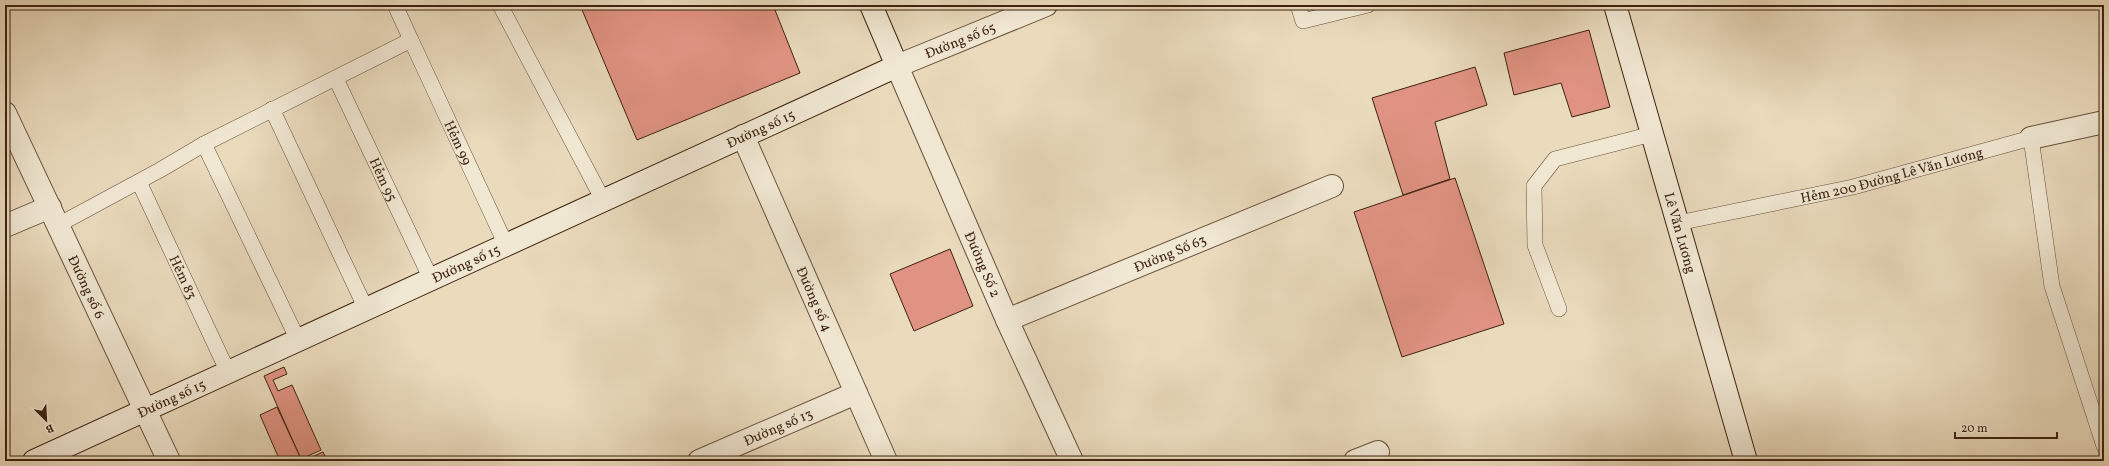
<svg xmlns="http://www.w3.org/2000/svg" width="2109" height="466" viewBox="0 0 2109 466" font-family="Vollkorn,serif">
  <rect width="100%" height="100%" fill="#eadbbd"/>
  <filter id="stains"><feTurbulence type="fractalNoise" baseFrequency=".005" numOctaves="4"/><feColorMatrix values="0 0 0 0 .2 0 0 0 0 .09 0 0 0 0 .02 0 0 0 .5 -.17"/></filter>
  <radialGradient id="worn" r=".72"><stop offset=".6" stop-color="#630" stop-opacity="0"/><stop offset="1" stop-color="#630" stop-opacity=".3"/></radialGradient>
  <g fill="#e19383" stroke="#3d220f">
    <polygon points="580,5 773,5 800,73 637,140"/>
    <polygon points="1589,30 1610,107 1572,117 1561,83 1514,95 1504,53"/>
    <polygon points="1475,67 1487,105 1435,122 1450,179 1403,195 1372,98"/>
    <polygon points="1455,178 1504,324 1402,357 1354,212"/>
    <polygon points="950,249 973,306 914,331 890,274"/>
    <polygon points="284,367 287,374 273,380 278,391 292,385 321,450 301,459 264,376"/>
    <polygon points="277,407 301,459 301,461 280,461 260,415"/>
    <polygon points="323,452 327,461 303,461"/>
  </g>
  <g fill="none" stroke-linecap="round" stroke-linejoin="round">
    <g stroke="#68503a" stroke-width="16">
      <g id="lane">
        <polyline points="500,5 603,200"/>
        <polyline points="1298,5 1303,21 1368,5"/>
        <path id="s1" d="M411 40 506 245"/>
        <path id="s2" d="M336 79 431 279"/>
        <polyline points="272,109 366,309"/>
        <polyline points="204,144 298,340"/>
        <path id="s3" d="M139 182 228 372"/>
        <path id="s4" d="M1678 223 1853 187 2031 138 2052 286 2104 446"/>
        <polyline points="58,225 160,170 204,144 411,40 395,5"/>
        <polyline points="1559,309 1535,245 1534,186 1555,159 1652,134"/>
      </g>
    </g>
    <g stroke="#68503a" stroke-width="24">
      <g id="street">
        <path id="s5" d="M1046 5 897 66 1007 320 1072 461"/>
        <path id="s6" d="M5 113 169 461"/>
        <path id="s7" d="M743 136 886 461"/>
        <polyline points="2031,138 2104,122"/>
        <polyline points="5,226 50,207"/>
        <path id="s8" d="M1007 320 1332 186"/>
        <path id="s9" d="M699 461 856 393"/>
        <polyline points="1355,461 1378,452"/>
      </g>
    </g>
    <g stroke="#3d220f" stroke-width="24">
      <g id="secondary">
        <path id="s10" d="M1615 5 1746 461"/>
        <path id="s11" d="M34 461 897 66 871 5"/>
      </g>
    </g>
    <use href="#lane" stroke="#f1e8d4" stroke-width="15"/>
    <use href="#street" stroke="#f1e8d4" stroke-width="22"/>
    <use href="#secondary" stroke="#f1e8d4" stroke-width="22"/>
  </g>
  <g text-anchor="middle" stroke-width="3" stroke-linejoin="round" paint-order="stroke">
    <g font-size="14" fill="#3d220f" stroke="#f1e8d4">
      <text transform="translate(960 40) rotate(-22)" y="5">Đường số 65</text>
      <text dy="5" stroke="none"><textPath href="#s11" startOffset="799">Đường số 15</textPath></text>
      <text dy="5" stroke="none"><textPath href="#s1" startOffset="113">Hẻm 99</textPath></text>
      <text dy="5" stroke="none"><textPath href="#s4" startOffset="219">Hẻm 200 Đường Lê Văn Lương</textPath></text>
      <text dy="5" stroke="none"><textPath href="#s2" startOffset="111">Hẻm 95</textPath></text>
      <text dy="5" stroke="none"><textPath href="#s10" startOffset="237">Lê Văn Lương</textPath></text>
      <text dy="5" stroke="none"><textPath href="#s8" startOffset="176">Đường Số 63</textPath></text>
      <text dy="5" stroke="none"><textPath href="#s11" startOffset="475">Đường số 15</textPath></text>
      <text dy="5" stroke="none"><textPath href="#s5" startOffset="377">Đường Số 2</textPath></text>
      <text dy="5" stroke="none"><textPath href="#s3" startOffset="105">Hẻm 83</textPath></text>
      <text dy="5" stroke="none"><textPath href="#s6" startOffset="192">Đường số 6</textPath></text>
      <text dy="5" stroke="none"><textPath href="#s7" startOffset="178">Đường số 4</textPath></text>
      <text dy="5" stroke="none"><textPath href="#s11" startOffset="151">Đường số 15</textPath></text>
      <text dy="5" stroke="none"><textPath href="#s9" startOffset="86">Đường số 13</textPath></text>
    </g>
  </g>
  <rect width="2109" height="466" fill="none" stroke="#eadbbd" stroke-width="20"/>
  <rect x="6" y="6" width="2097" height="454" fill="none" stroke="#3d220f" stroke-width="2"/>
  <rect x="10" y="10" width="2089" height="446" fill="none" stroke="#3d220f"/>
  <g transform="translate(46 420) rotate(156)" stroke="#f1e8d4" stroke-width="3" paint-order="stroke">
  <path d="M0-3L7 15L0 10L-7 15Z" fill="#3d220f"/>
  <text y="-6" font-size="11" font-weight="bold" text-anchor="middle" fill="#3d220f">B</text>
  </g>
  <path d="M1955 432v6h102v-6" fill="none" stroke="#3d220f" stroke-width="2"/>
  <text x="1961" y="432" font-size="12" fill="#3d220f" stroke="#f1e8d4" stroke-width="3" paint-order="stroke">20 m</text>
  <rect width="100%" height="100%" filter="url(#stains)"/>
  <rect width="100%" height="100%" fill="url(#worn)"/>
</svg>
